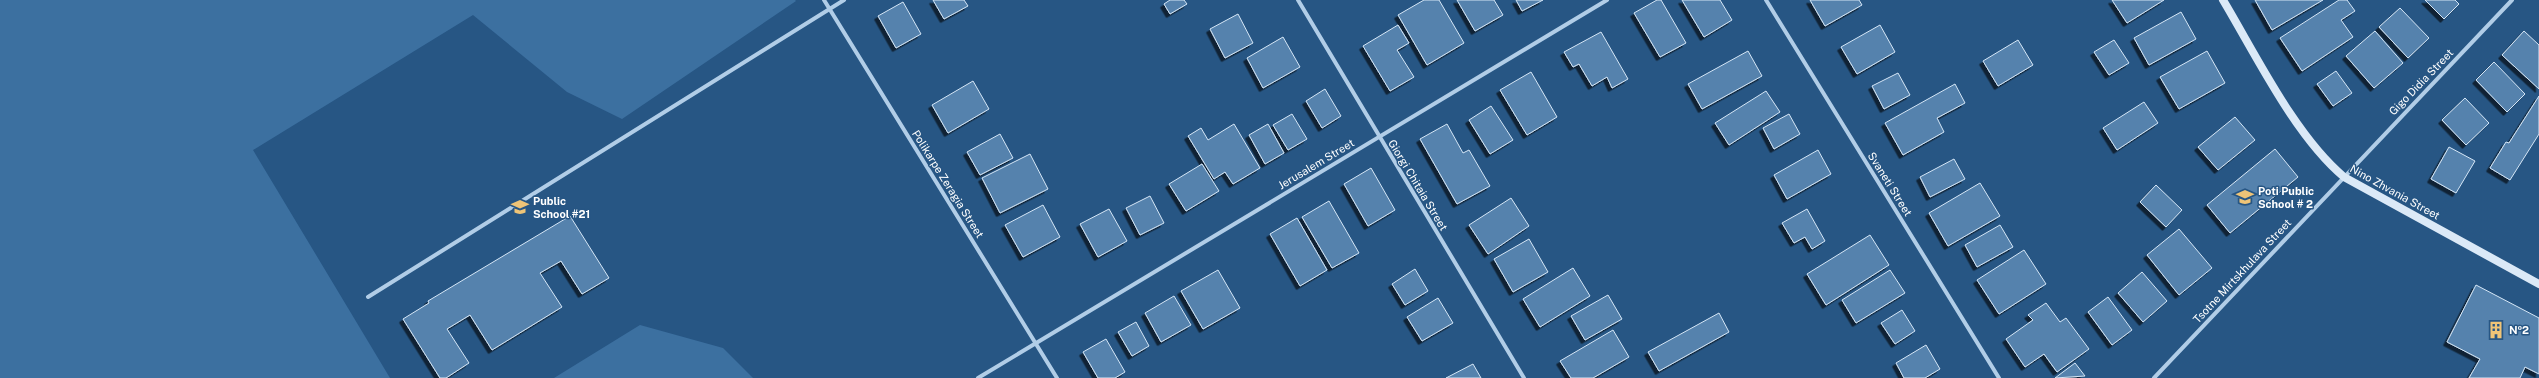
<svg xmlns="http://www.w3.org/2000/svg" width="2539" height="378" viewBox="0 0 2539 378" font-family="'Public Sans',sans-serif">
  <defs>
    <filter id="shadow"><feDropShadow dx="-3.5" dy="3.5" stdDeviation="0" flood-color="#0009"/></filter>
  </defs>
  <rect width="100%" height="100%" fill="#275684"/>
  <g fill="#3c70a0">
    <polygon points="0,0 795,0 796,1 622,119 567,92 473,15 253,150 390,378 0,378"/>
    <polygon points="640,325 723,348 753,378 554,378"/>
  </g>
  <g fill="#5482ad" stroke="#d5e6f6" filter="url(#shadow)">
    <polygon points="933,0 964,0 968,6 944,19"/>
    <polygon points="1170,0 1184,0 1187,4 1170,14 1164,4"/>
    <polygon points="1424,0 1439,0 1464,43 1427,65 1398,15"/>
    <polygon points="1457,0 1494,0 1503,15 1475,31"/>
    <polygon points="1516,0 1543,0 1522,11"/>
    <polygon points="1657,0 1661,0 1686,43 1660,57 1634,13"/>
    <polygon points="1682,0 1720,0 1732,20 1704,37"/>
    <polygon points="1810,0 1859,0 1862,5 1825,26"/>
    <polygon points="2112,0 2164,0 2127,23"/>
    <polygon points="2255,0 2323,0 2272,30"/>
    <polygon points="2339,0 2347,0 2355,11 2341,20 2353,37 2302,71 2280,38"/>
    <polygon points="2425,0 2455,0 2459,4 2444,19"/>
    <polygon points="903,2 921,34 896,48 878,16"/>
    <polygon points="2400,8 2429,38 2408,58 2379,27"/>
    <polygon points="2181,12 2196,39 2149,65 2134,38"/>
    <polygon points="1238,14 1253,43 1225,58 1210,29"/>
    <polygon points="1398,25 1409,43 1397,50 1414,77 1390,91 1363,46"/>
    <polygon points="1880,25 1895,52 1857,74 1841,47"/>
    <polygon points="2375,31 2403,63 2374,88 2346,56"/>
    <polygon points="2524,31 2539,45 2539,89 2502,55"/>
    <polygon points="1601,32 1628,79 1612,88 1607,77 1592,86 1579,64 1573,67 1564,52"/>
    <polygon points="1283,37 1300,67 1263,88 1247,58"/>
    <polygon points="2018,40 2033,65 1998,86 1983,61"/>
    <polygon points="2114,40 2129,63 2109,75 2094,52"/>
    <polygon points="1748,51 1762,76 1702,109 1688,84"/>
    <polygon points="2207,51 2225,83 2179,109 2160,77"/>
    <polygon points="2494,62 2525,94 2507,112 2476,80"/>
    <polygon points="2336,71 2352,93 2333,106 2317,84"/>
    <polygon points="1531,72 1557,117 1527,135 1500,90"/>
    <polygon points="1898,73 1910,95 1884,109 1872,86"/>
    <polygon points="973,81 989,109 948,133 932,105"/>
    <polygon points="1955,84 1965,103 1937,118 1944,132 1903,155 1885,123"/>
    <polygon points="1325,89 1341,116 1322,128 1306,101"/>
    <polygon points="1766,91 1780,112 1729,145 1715,123"/>
    <polygon points="2539,96 2539,134 2510,180 2490,168 2506,142 2509,143"/>
    <polygon points="2465,98 2489,123 2466,145 2442,120"/>
    <polygon points="2144,102 2158,123 2117,150 2103,128"/>
    <polygon points="1491,106 1513,140 1490,154 1469,120"/>
    <polygon points="1292,114 1307,139 1288,150 1273,125"/>
    <polygon points="1789,114 1800,134 1774,149 1763,128"/>
    <polygon points="2235,117 2255,140 2218,170 2198,147"/>
    <polygon points="1234,124 1260,168 1233,184 1225,172 1214,179 1188,136 1201,128 1208,140"/>
    <polygon points="1268,124 1284,153 1265,164 1249,135"/>
    <polygon points="1447,124 1463,153 1469,150 1490,186 1457,204 1420,139"/>
    <polygon points="1000,134 1013,158 980,175 967,152"/>
    <polygon points="2449,147 2475,161 2456,193 2431,179"/>
    <polygon points="2275,149 2298,177 2230,233 2207,205"/>
    <polygon points="1818,150 1831,174 1787,199 1774,175"/>
    <polygon points="1030,154 1048,189 1000,213 982,178"/>
    <polygon points="1954,159 1965,179 1930,197 1920,177"/>
    <polygon points="1202,164 1219,191 1186,211 1169,184"/>
    <polygon points="1371,168 1395,210 1368,226 1344,184"/>
    <polygon points="1980,183 2000,216 1948,246 1929,213"/>
    <polygon points="2156,185 2182,210 2166,227 2140,202"/>
    <polygon points="1150,196 1164,223 1140,235 1126,208"/>
    <polygon points="1511,198 1529,226 1488,254 1469,225"/>
    <polygon points="1329,201 1359,253 1332,268 1302,217"/>
    <polygon points="1043,205 1060,237 1023,257 1005,225"/>
    <polygon points="1109,209 1127,241 1098,257 1080,224"/>
    <polygon points="1807,209 1825,241 1812,249 1805,237 1794,243 1782,223"/>
    <polygon points="570,216 609,278 582,294 561,261 540,273 562,307 492,350 470,315 447,329 469,363 446,378 440,378 403,319 429,303 428,301"/>
    <polygon points="1297,218 1327,270 1300,286 1270,234"/>
    <polygon points="2000,225 2013,247 1977,267 1965,245"/>
    <polygon points="2179,229 2212,268 2179,295 2147,255"/>
    <polygon points="1870,235 1889,265 1826,305 1807,274"/>
    <polygon points="1529,239 1548,272 1513,292 1494,259"/>
    <polygon points="2024,250 2046,284 1999,314 1977,280"/>
    <polygon points="1573,268 1590,296 1540,327 1523,299"/>
    <polygon points="1415,269 1428,291 1405,305 1392,284"/>
    <polygon points="1218,270 1240,308 1203,329 1181,291"/>
    <polygon points="1890,270 1905,293 1856,323 1842,300"/>
    <polygon points="2142,272 2167,301 2143,322 2118,293"/>
    <polygon points="2476,285 2539,318 2539,374 2525,367 2520,378 2469,378 2480,359 2447,342"/>
    <polygon points="1608,295 1622,319 1585,340 1571,316"/>
    <polygon points="1174,296 1191,325 1161,342 1145,313"/>
    <polygon points="2108,297 2132,330 2112,345 2088,312"/>
    <polygon points="1438,298 1453,323 1422,341 1407,317"/>
    <polygon points="2046,303 2060,322 2066,318 2089,349 2057,372 2044,354 2025,367 2006,339 2033,320 2028,315"/>
    <polygon points="1902,310 1915,331 1895,344 1881,323"/>
    <polygon points="1719,313 1729,332 1659,371 1648,352"/>
    <polygon points="1136,322 1149,346 1132,356 1118,332"/>
    <polygon points="1613,330 1629,357 1593,378 1571,378 1560,361"/>
    <polygon points="1106,339 1125,372 1115,378 1098,378 1083,352"/>
    <polygon points="1926,345 1940,369 1925,378 1904,378 1896,363"/>
    <polygon points="2075,363 2085,376 2055,378"/>
    <polygon points="1473,364 1481,378 1446,378"/>
  </g>
  <g fill="none" stroke-linecap="round" stroke-linejoin="round">
    <g stroke="#b1cde7" stroke-width="4">
      <polyline points="824,0 1057,378"/>
      <polyline points="1298,0 1524,378"/>
      <polyline points="1766,0 1999,378"/>
      <polyline points="368,297 844,0"/>
      <polyline points="978,378 1607,0"/>
      <polyline points="2154,378 2512,0"/>
    </g>
    <path stroke="#dbe9f7" stroke-width="8" d="M2223 0C2256 55 2295 136 2344 177L2539 284"/>
  </g>
  <defs>
    <g id="school-bare" transform="scale(1.38)"><path d="M0-5L7-2L0 1L-7-2ZM-4 1L0 2.5L4 1V4Q0 6-4 4Z" fill="#efc477" stroke="#275684" stroke-width="2.5" paint-order="stroke"/></g>
    <g id="building-bare" transform="scale(1.38)"><path d="M-4-6H4V6H1V3H-1V6H-4ZM-2.5-4.3h1.7v1.8h-1.7ZM.8-4.3h1.7v1.8H.8ZM-2.5-1h1.7V.8h-1.7ZM.8-1h1.7V.8H.8Z" fill="#efc477" stroke="#275684" stroke-width="2.5" paint-order="stroke"/></g>
  </defs>
  <g fill-rule="evenodd">
    <use href="#school-bare" x="2245" y="197"/>
    <use href="#school-bare" x="520" y="207"/>
    <use href="#building-bare" x="2496" y="330"/>
  </g>
  <g text-anchor="middle" stroke-width="3" stroke-linejoin="round" paint-order="stroke">
    <g font-size="11" fill="#fff" stroke="#275684">
      <text transform="translate(2421 82) rotate(-46)" y="4">Gigo Didia Street</text>
      <text transform="translate(1316 164) rotate(-31)" y="4">Jerusalem Street</text>
      <text transform="translate(948 184) rotate(58)" y="4">Polikarpe Zeragia Street</text>
      <text transform="translate(1890 184) rotate(58)" y="4">Svaneti Street</text>
      <text transform="translate(1418 185) rotate(59)" y="4">Giorgi Chitaia Street</text>
      <text transform="translate(2395 192) rotate(29)" y="4">Nino Zhvania Street</text>
      <text transform="translate(2242 271) rotate(-47)" y="4">Tsotne Mirtskhulava Street</text>
    </g>
    <g font-size="11" font-weight="bold" fill="#fff" stroke="#275684" text-anchor="start">
      <text x="2258" y="195">Poti Public<tspan x="2258" dy="13">School # 2</tspan></text>
      <text x="533" y="205">Public<tspan x="533" dy="13">School #21</tspan></text>
      <text x="2509" y="334">№2</text>
    </g>
  </g>
</svg>
